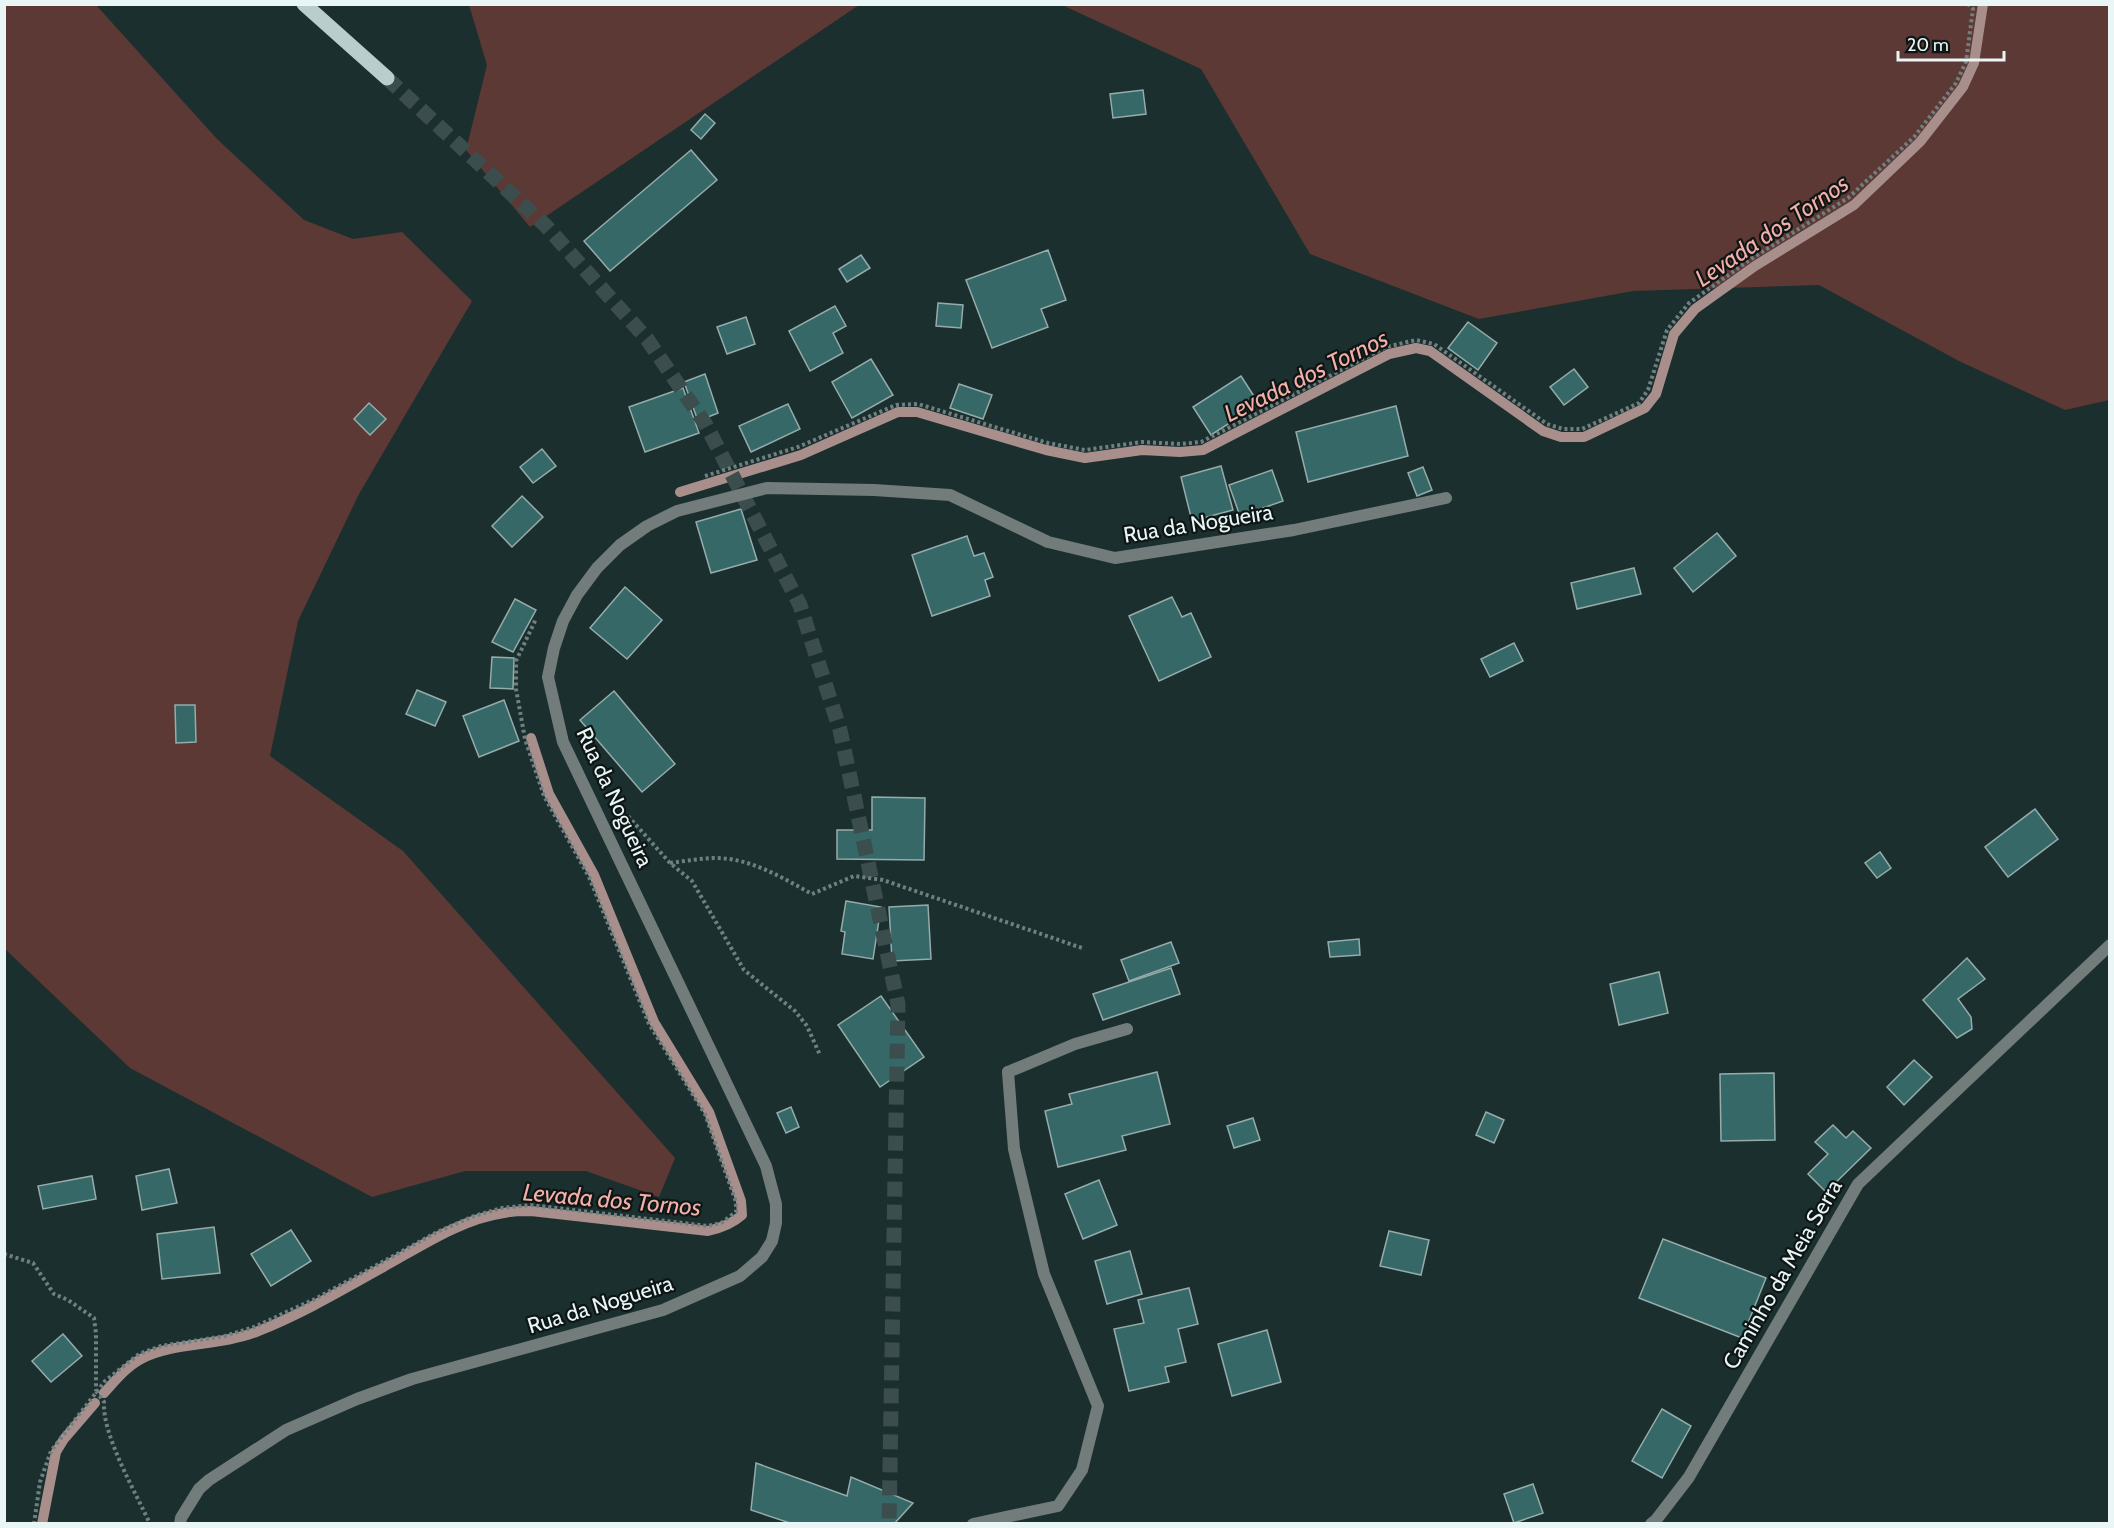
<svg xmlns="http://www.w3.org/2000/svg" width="2114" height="1528" viewBox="0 0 2114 1528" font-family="Cabin,sans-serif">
  <rect width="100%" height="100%" fill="#1c2f2f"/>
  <g fill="#5c3935">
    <polygon points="4,5 96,5 217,139 304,220 353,239 402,232 472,301 359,494 298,621 270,756 403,851 675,1158 659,1197 586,1171 465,1171 372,1197 130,1068 5,949"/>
    <polygon points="469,5 469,4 859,5 530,227 466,150 487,65"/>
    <polygon points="1062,5 2109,5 2109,400 2065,410 1959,361 1819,285 1633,291 1479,319 1310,254 1201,69"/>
  </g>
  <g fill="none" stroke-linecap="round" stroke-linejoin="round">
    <g stroke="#a88f8c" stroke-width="10">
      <polyline points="680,492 801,455 898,412 917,412 1046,450 1085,458 1142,450 1180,452 1203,450 1389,354 1416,348 1430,351 1543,431 1561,437 1584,437 1645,408 1656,394 1674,334 1695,309 1755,266 1854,205 1920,142 1963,87 1974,63 1983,4"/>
      <path d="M104 1393C115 1381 126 1367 141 1359 172 1342 221 1346 256 1332 302 1314 344 1289 387 1265 423 1245 462 1219 504 1213 513 1211 522 1211 531 1211L708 1231C721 1228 732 1224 742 1215L741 1201 709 1112 654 1022 594 875 549 794 531 738"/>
      <polyline points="42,1524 56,1452 64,1439 95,1403"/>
    </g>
  </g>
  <g fill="#366867" stroke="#95acab" stroke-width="1.5">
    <polygon points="1143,90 1146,114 1113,118 1110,94"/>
    <polygon points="705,114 715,123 701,139 691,130"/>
    <polygon points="691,150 717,180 610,271 584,241"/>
    <polygon points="1048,250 1066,300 1041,309 1048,327 992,348 966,280"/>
    <polygon points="861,255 870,268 847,282 839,269"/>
    <polygon points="938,303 963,305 961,328 936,326"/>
    <polygon points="835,306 846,326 833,333 843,353 810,371 789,331"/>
    <polygon points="746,317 755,344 727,354 717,327"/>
    <polygon points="1468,322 1497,343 1478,370 1448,348"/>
    <polygon points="871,359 893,395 852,418 832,382"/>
    <polygon points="1574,369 1588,387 1564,405 1550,387"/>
    <polygon points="705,374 718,413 698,421 684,382"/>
    <polygon points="1241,376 1259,404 1211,435 1193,407"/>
    <polygon points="959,384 992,395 983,419 950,408"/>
    <polygon points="683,388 699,433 645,452 629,407"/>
    <polygon points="369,403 386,419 370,435 354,419"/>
    <polygon points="788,404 800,429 751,452 739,426"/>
    <polygon points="1396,406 1408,456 1308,482 1296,432"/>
    <polygon points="542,449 556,466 533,483 520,467"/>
    <polygon points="1221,466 1233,510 1192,521 1181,477"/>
    <polygon points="1423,467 1432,490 1417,496 1408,473"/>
    <polygon points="1272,470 1283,501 1240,516 1229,485"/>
    <polygon points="522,496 543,517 512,547 492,526"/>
    <polygon points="741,509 757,560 711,573 696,522"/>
    <polygon points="1717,533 1736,556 1693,592 1674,568"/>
    <polygon points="967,536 974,556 984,553 993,577 985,580 990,596 932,616 912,555"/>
    <polygon points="1634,568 1641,594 1577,609 1571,583"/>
    <polygon points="625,587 662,620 627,659 590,628"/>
    <polygon points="1172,597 1182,617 1191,613 1211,657 1159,681 1129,616"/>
    <polygon points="515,599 536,610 513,652 492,642"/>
    <polygon points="1514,643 1523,661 1490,677 1481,659"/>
    <polygon points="492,657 514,658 513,689 490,688"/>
    <polygon points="417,690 446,702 435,726 406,714"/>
    <polygon points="614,691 675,764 642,792 580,720"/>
    <polygon points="504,700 519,741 479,757 463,716"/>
    <polygon points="175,705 195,705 196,742 176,743"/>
    <polygon points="872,797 925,798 924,860 837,859 837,830 872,830"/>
    <polygon points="2035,809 2058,839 2008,877 1985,847"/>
    <polygon points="1880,852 1891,868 1877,878 1865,863"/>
    <polygon points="846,901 881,907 873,959 842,954 845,932 841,931"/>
    <polygon points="928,905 931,959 892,961 889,907"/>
    <polygon points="1359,939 1360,955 1330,957 1328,942"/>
    <polygon points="1171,942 1179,963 1129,981 1121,960"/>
    <polygon points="1967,958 1985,979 1958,999 1971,1017 1972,1029 1957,1038 1923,1000"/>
    <polygon points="1171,968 1180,994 1103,1020 1093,994"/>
    <polygon points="1659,972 1668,1013 1619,1025 1610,984"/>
    <polygon points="881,996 924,1057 880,1087 838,1025"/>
    <polygon points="1914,1060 1932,1077 1904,1105 1887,1087"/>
    <polygon points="1157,1072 1170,1124 1122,1136 1126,1150 1058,1167 1045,1111 1072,1104 1069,1094"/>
    <polygon points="1774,1073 1775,1140 1721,1141 1720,1074"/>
    <polygon points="791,1107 799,1127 786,1133 777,1113"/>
    <polygon points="1486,1112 1504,1120 1494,1143 1476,1135"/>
    <polygon points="1253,1118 1260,1140 1234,1148 1227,1126"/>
    <polygon points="1833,1125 1846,1138 1853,1131 1871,1148 1826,1192 1808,1174 1828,1154 1815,1142"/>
    <polygon points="169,1169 177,1203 142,1210 136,1176"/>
    <polygon points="92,1176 96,1199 43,1209 38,1186"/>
    <polygon points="1099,1180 1117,1225 1083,1239 1065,1194"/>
    <polygon points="214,1227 220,1273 162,1279 157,1234"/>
    <polygon points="291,1230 311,1261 271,1286 251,1254"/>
    <polygon points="1389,1231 1429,1240 1421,1275 1380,1266"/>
    <polygon points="1663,1239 1766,1278 1742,1338 1639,1298"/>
    <polygon points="1130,1251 1142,1294 1107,1304 1095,1261"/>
    <polygon points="1189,1288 1198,1324 1178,1329 1186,1362 1165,1367 1169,1382 1129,1391 1114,1329 1144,1323 1138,1300"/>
    <polygon points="1267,1330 1281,1382 1232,1396 1218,1344"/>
    <polygon points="63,1334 82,1356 51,1382 32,1361"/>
    <polygon points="1662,1409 1691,1426 1662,1478 1632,1461"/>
    <polygon points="756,1463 847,1496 851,1477 913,1503 894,1524 793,1524 751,1510"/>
    <polygon points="1533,1484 1543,1513 1514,1523 1504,1494"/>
  </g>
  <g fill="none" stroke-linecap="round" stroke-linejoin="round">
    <polyline stroke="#3b4d4d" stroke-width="15" stroke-dasharray="15 8" stroke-linecap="butt" points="387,78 545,225 647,339 706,425 800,605 840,730 898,1004 889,1524"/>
    <g stroke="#708080" stroke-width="4" stroke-dasharray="3 3" stroke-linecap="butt">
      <polyline points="705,476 798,447 896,405 918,404 1048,443 1085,450 1142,442 1180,444 1201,442 1386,347 1416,340 1434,344 1547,424 1563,429 1582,429 1639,403 1648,390 1667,330 1689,303 1751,259 1848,198 1914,137 1956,83 1966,62 1973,9 1968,4"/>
      <polyline points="628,816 670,863 692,881 744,970 795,1011 807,1026 820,1055"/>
      <path d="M670 863C684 861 698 859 712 858 749 857 781 877 812 894L854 876 883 880 1082 948"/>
      <polyline points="4,1254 33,1263 54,1294 68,1300 94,1318 96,1334 96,1391"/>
      <path d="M96 1391 104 1402C102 1435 136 1493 150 1524"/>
      <polyline points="34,1524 40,1482 51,1451 105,1381 139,1354 161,1346 225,1336 254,1327 315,1299 437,1232 474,1216 502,1208 531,1205 708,1226 721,1223 736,1212 736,1202 705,1114 649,1024 589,877 544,796 525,739 516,689 516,661 536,619"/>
    </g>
    <polyline stroke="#727c7b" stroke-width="12" points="1008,1072 1075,1044 1127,1029"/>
    <g stroke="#727c7b" stroke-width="12">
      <polyline points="180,1524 181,1518 199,1489 209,1480 286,1430 357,1399 412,1379 663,1310 740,1276 762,1257 772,1241 776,1223 776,1204 766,1166 563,742 548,677 554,648 563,621 577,595 597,568 620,545 647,526 677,511 767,488 874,490 950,495 1048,542 1115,558 1294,530 1446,498"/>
      <polyline points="973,1524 1058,1506 1082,1470 1098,1406 1044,1274 1014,1149 1008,1072"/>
      <polyline points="1651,1524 1656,1520 1689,1477 1858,1184 2110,945"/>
    </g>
    <polyline stroke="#b9cdcc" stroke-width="15" points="304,4 387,78"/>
  </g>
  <g text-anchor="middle" stroke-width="4.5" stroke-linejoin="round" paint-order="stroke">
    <g font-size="22" fill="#eaf6f6" stroke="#0d1615">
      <text transform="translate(1198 523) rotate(-9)" y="8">Rua da Nogueira</text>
      <text transform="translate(615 797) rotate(65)" y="8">Rua da Nogueira</text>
      <text transform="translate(1782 1274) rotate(-60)" y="8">Caminho da Meia Serra</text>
      <text transform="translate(600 1304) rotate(-17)" y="8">Rua da Nogueira</text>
    </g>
    <g font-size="24" font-style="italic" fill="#f5afa8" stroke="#0d1615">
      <text transform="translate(1772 231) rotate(-34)" y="8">Levada dos Tornos</text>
      <text transform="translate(1306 376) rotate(-26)" y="8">Levada dos Tornos</text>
      <text transform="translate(612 1200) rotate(5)" y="8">Levada dos Tornos</text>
    </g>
  </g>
  <rect width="2114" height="1528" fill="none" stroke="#eaf6f6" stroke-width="12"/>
  <path d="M1898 51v9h106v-9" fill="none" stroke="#eaf6f6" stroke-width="3"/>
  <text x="1907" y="51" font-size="18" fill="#eaf6f6" stroke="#0d1615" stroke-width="4.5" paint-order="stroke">20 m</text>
</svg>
